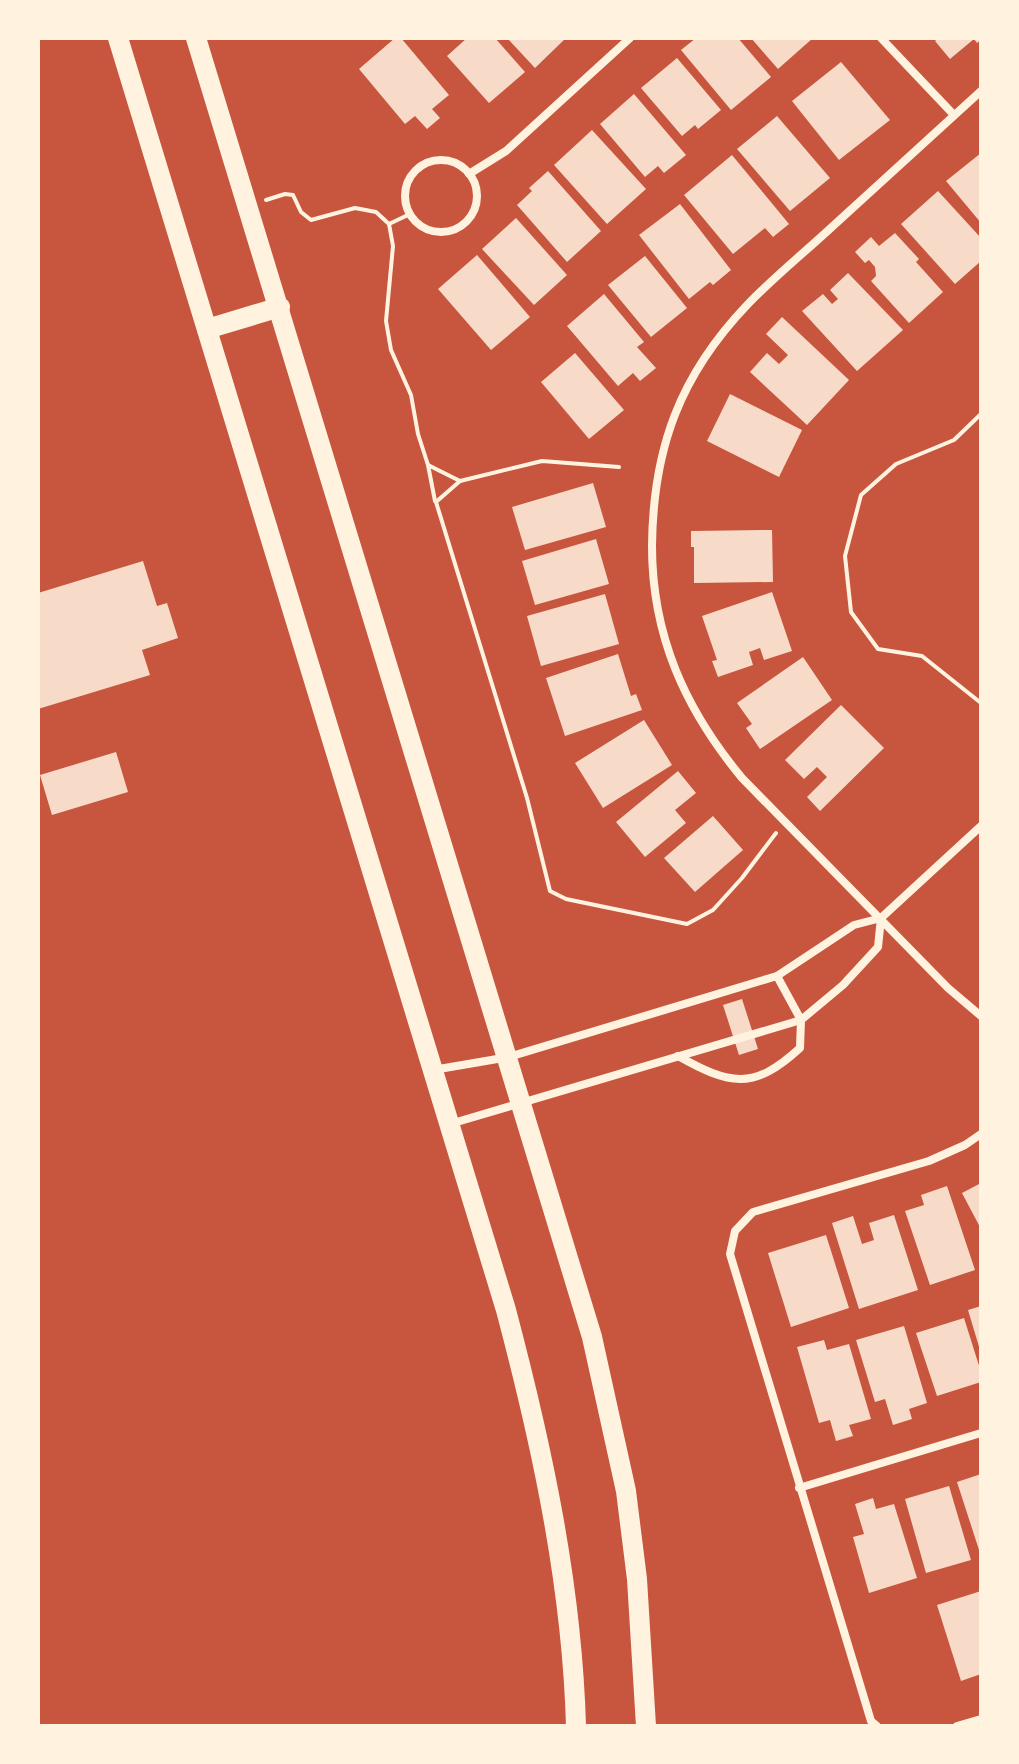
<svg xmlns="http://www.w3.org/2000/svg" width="1019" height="1764" viewBox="0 0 1019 1764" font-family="Manrope,sans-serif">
  <rect width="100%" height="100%" fill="#c8553d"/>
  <g fill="#f7dbc8">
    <polygon points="395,38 401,38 449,95 432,109 440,118 427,129 415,116 405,124 359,69"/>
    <polygon points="467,38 495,38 525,72 489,103 447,56"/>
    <polygon points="507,38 566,38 535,68"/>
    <polygon points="696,38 738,38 771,77 731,110 681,50"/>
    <polygon points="751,38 813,38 778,69"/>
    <polygon points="939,38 981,38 981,40 977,43 974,39 950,59 935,41"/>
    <polygon points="677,58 721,110 698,129 695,125 682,136 641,88"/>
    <polygon points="841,62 890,120 839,160 792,101"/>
    <polygon points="634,94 686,155 664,173 658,166 645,177 600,124"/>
    <polygon points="777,116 830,178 790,211 737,149"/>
    <polygon points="592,130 646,189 607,224 554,165"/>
    <polygon points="981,153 981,223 946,181"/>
    <polygon points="732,155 789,224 773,237 765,228 733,254 684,195"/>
    <polygon points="548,171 601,231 567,262 517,205 532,191 529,188"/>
    <polygon points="938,191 981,238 981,261 955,284 901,224"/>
    <polygon points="680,204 731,270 713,285 710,282 689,299 639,235"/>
    <polygon points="516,218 567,275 534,305 482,249"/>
    <polygon points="895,233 919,259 916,262 943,292 909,323 871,281 876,276 875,267 869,260 865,263 855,252 871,237 879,246"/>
    <polygon points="477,255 530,317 491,350 438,289"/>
    <polygon points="645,256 687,308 651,337 608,285"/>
    <polygon points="848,273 903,330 857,371 802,311 823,294 832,304 838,299 830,290"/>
    <polygon points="604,294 644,342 637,347 656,368 640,381 633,373 618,386 567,326"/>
    <polygon points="782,317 849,380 807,425 750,372 767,353 779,364 788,355 766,334"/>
    <polygon points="575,353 624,410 589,439 541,382"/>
    <polygon points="730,394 802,430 779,477 707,441"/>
    <polygon points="593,483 606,527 525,550 512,507"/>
    <polygon points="772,530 773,582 694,583 694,547 691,547 691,531"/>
    <polygon points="596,539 609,584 535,605 522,561"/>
    <polygon points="143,561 157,606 167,603 178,638 142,650 150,675 38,709 38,593"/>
    <polygon points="772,592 792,651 764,660 760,648 749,652 753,665 718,677 712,661 717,660 702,616"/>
    <polygon points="605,594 619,644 541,666 527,616"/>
    <polygon points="618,654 631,696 636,694 642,710 565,736 546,678"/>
    <polygon points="803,657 832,700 760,749 746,728 752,724 737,703"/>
    <polygon points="841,705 884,748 820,811 807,797 827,777 817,767 804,779 785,760"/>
    <polygon points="644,720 672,765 603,808 575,763"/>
    <polygon points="116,752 128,792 52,815 40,775"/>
    <polygon points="678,771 696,793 675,810 686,823 645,857 616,822"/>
    <polygon points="713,816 743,850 695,892 664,858"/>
    <polygon points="742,999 758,1049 739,1055 723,1005"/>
    <polygon points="981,1183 981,1229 962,1193"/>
    <polygon points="947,1186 975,1270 930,1285 905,1211 924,1205 921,1195"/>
    <polygon points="894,1215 918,1290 859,1309 832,1223 853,1216 862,1244 874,1240 869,1223"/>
    <polygon points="826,1235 849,1308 791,1327 768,1253"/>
    <polygon points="981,1306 981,1350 980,1350 968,1310"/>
    <polygon points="964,1318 981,1372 981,1382 937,1396 916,1333"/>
    <polygon points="904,1326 927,1403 909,1409 912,1419 893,1425 885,1399 875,1402 856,1340"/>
    <polygon points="824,1340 827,1350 849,1344 871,1419 849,1425 853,1436 836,1441 830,1420 819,1423 797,1347"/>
    <polygon points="981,1474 981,1553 980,1553 957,1482"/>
    <polygon points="949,1486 971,1560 926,1573 905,1499"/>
    <polygon points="873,1498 876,1509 894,1504 917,1578 869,1593 853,1537 864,1534 855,1504"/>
    <polygon points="981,1591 981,1674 961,1681 937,1605"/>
  </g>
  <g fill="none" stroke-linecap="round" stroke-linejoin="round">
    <g stroke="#fff3e0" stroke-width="4">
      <polyline points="266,200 285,194 293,195 301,212 311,220 355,208 376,212 389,224 393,246 386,321 391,350 411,395 418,434 428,465"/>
      <polyline points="389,224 410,214"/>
      <polyline points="981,414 954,440 896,464 861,495 845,556 851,612 878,649 922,656 981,703"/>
      <polyline points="619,467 542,461 460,481 436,502 527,798 550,891 566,899 687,924 713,910 742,878 776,833"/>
      <polyline points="435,501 428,465 460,481"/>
    </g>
    <g stroke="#fff3e0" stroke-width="8">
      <polyline points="881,38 954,115"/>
      <path d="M981 91C931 136 882 181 833 226 805 252 774 277 748 304 680 375 653 448 652 546 652 636 685 709 742 778L948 988 981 1016"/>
      <circle cx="441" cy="196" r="36"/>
      <polyline points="469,174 506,151 630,38"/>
      <path d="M678 1056C730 1085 753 1091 800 1048L801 1020 777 976"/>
      <polyline points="433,1070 509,1057 777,976 854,925 881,918 981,826"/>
      <polyline points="450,1124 801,1020 843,985 878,947 881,918"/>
      <polyline points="799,1488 981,1433"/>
      <polyline points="877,1726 871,1721 730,1254 735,1231 753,1212 929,1161 965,1145 981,1134"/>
      <polyline points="957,1726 981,1719"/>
    </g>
    <g stroke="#fff3e0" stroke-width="20">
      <path d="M118 38 506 1310C542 1446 572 1585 576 1726"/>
      <polyline points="196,38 592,1337 626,1491 637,1579 646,1726"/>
      <polyline points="207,329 280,307"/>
    </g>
  </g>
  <rect width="1019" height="1764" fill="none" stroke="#fff3e0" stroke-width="80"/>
</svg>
